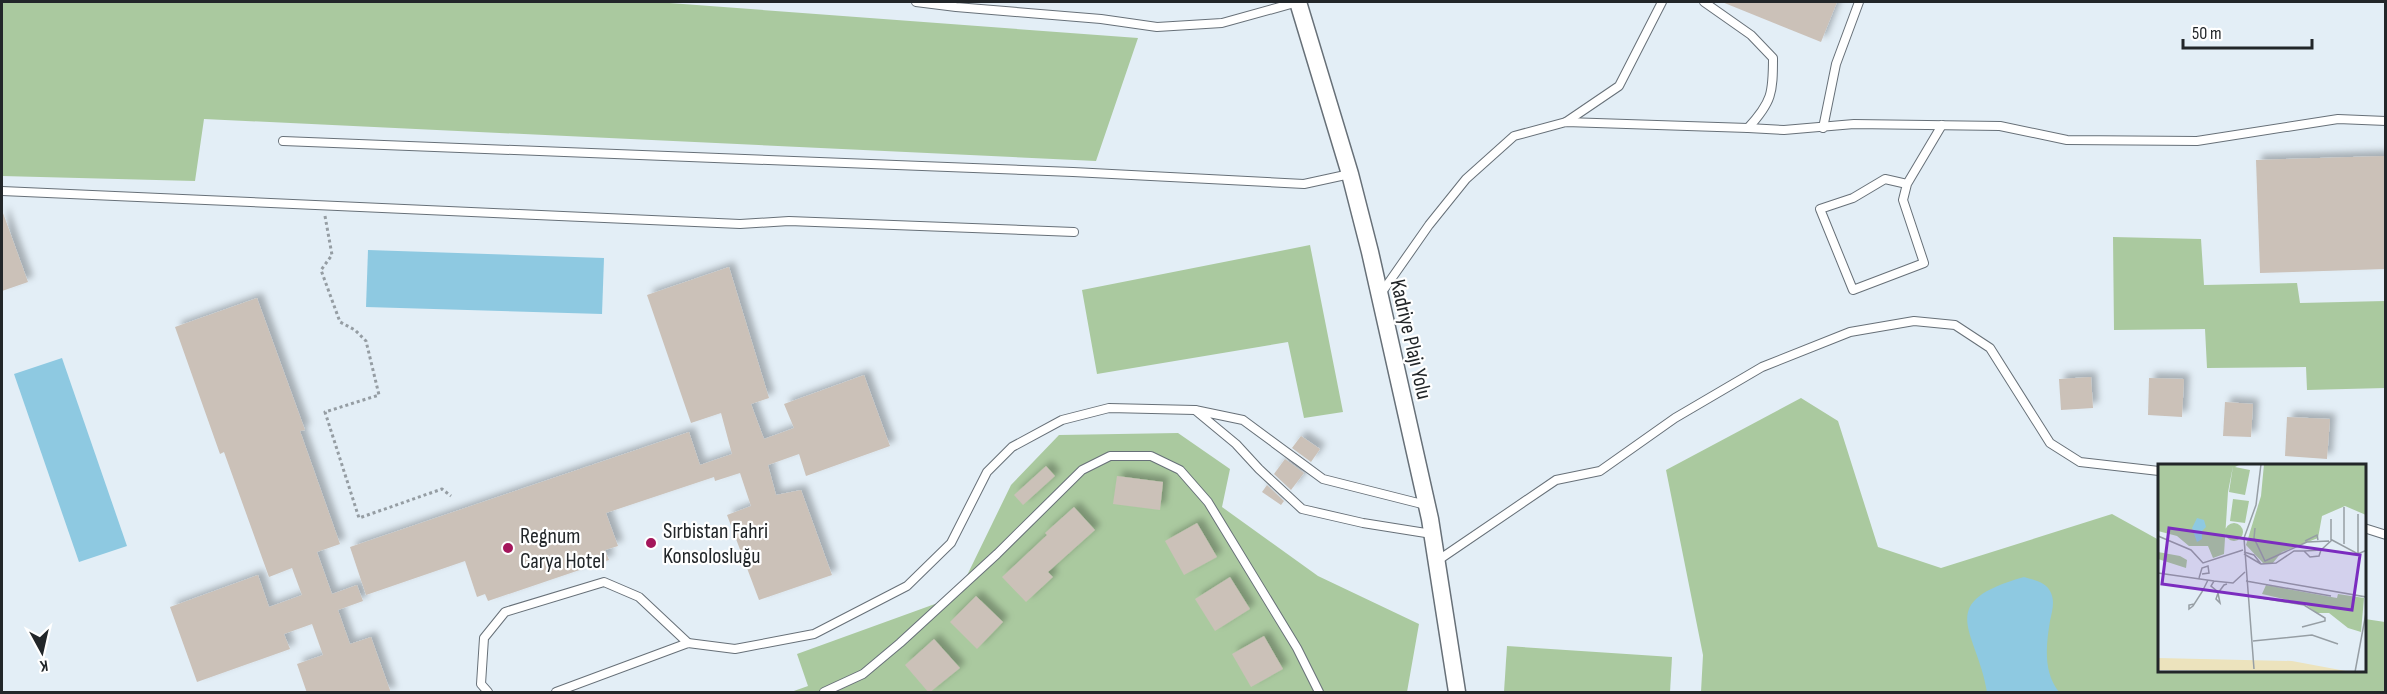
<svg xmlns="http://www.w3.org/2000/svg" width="2387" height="694" viewBox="0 0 2387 694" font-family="'Sofia Sans Condensed',sans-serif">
  <defs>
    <filter id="shadow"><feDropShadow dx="5.5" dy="-5.5" stdDeviation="3" flood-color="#0004"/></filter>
  </defs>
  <rect width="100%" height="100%" fill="#e3eef6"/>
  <g fill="#aac99f">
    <polygon points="2,2 656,2 1138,38 1096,161 204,119 195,181 2,176"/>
    <polygon points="2113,237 2201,239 2204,285 2297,283 2300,303 2385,301 2385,388 2307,390 2306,367 2207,368 2205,329 2114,330"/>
    <polygon points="1310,245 1343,412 1304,418 1288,342 1097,374 1082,290"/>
    <polygon points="1801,398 1838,421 1878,547 1941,568 2112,514 2159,540 2159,672 2364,672 2365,619 2385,622 2385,692 1701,692 1703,655 1666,470"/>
    <polygon points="1178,433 1230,469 1222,507 1318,576 1419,624 1407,692 791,692 808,686 797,654 957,596 1011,485 1059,435"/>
    <polygon points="1507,646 1672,657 1670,692 1504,692"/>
  </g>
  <g fill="#8ec9e1">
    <polygon points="368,250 604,258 602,314 366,307"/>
    <polygon points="62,358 127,546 79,562 14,374"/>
    <path d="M2024 577C2034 580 2047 582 2051 593 2055 602 2052 612 2050 621 2046 645 2043 672 2059 692H1987C1977 630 1932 603 2024 577Z"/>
  </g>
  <g fill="#cbc1b8" filter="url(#shadow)">
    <polygon points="1722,2 1837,2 1821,42"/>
    <polygon points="2385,156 2385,269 2260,273 2256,160"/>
    <polygon points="3,213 28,282 2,291 2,214"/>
    <polygon points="729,267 769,398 751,404 764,439 794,428 784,404 864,375 890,446 806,476 799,454 768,465 776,495 801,490 832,575 759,600 727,515 751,506 740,473 715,481 714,477 606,513 618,546 605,550 609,560 488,601 485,594 477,597 465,561 366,595 350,547 689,432 700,465 732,454 721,413 691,423 647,295"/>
    <polygon points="257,298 305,430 300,431 340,544 317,552 332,594 357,585 363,601 338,610 350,644 371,637 391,693 307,693 297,664 323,655 312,624 284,634 290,649 197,682 170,607 258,575 269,607 302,595 292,568 269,577 224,452 220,454 175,327"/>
    <polygon points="2091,377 2093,408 2061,410 2059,379"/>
    <polygon points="2149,378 2184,379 2182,417 2148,415"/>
    <polygon points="2225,402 2253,404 2251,437 2223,436"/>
    <polygon points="2287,417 2330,419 2327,459 2285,456"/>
    <polygon points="1301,436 1320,449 1311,462 1292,448"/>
    <polygon points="1285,459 1304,473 1291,490 1274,474"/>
    <polygon points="1046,466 1055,476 1023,505 1014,495"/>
    <polygon points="1117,476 1163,482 1160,510 1113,504"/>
    <polygon points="1267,485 1284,501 1281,505 1262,492"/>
    <polygon points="1074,507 1095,530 1048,572 1053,577 1026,602 1002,577 1047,535 1045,533"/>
    <polygon points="1197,523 1217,557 1184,575 1165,541"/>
    <polygon points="1230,577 1250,609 1215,631 1195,599"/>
    <polygon points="976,596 1003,622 977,649 950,622"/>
    <polygon points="1264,636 1283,669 1251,687 1232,654"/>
    <polygon points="934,639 960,668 929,693 905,665"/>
  </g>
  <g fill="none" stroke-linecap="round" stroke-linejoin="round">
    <g stroke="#677078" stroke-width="10">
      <g id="lane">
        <polyline points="916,2 956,7 1101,19 1157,27 1222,23 1298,2"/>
        <polyline points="1566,122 1619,86 1662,2"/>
        <polyline points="1748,128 1784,130 1854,124 2000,126 2067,140 2197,141 2338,119 2386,121"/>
        <polyline points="1823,128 1836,64 1859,2"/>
        <polyline points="283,141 1073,172 1304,184 1350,174"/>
        <polyline points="1907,184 1885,179 1853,198 1820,209 1853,290 1924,263 1903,200 1907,184 1942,125"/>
        <polyline points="2,191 740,224 789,221 1074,232"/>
        <path d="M1380 295 1429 225 1466 179 1514 136 1566 122 1748 128C1772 102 1773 93 1773 58L1751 35 1704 2"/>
        <polyline points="1426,505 1323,479 1243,420 1195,410 1236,444 1259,469 1302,509 1363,523 1432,534"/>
        <polyline points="2364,528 2386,535"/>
        <polyline points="1437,561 1556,480 1600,471 1675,418 1762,367 1850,332 1914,321 1955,325 1990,348 2050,443 2080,462 2159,471"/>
        <polyline points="488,692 481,684 484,638 505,612 604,582 639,597 688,643"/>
        <polyline points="556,692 688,643 735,649 814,634 907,586 951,543 987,472 1012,447 1062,420 1109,408 1195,410"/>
        <polyline points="824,692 863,674 900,643 997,554 1082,470 1110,456 1151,456 1180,470 1208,502 1297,648 1319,692"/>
      </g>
    </g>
    <g stroke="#677078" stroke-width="19">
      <polyline id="street" points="1298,2 1350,174 1370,252 1430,519 1457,692"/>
    </g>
    <polyline stroke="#959da3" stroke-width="3" stroke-dasharray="3 3" stroke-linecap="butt" points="325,216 332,255 321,270 340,322 355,330 366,341 379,395 325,412 359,518 442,489 451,496"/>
    <use href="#lane" stroke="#fff" stroke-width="8"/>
    <use href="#street" stroke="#fff" stroke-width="16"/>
  </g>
  <g fill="#a4165b" stroke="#fff" stroke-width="2">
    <circle cx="651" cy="543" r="6"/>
    <circle cx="508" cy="548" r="6"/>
  </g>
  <g text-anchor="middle" stroke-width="4.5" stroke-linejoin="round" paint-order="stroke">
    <g font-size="22" fill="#222629" stroke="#fff">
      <text transform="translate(1412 339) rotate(77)" y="8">Kadriye Plajı Yolu</text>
    </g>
    <g font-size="22" fill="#222629" stroke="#fff" text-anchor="start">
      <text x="663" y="538">Sırbistan Fahri<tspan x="663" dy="25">Konsolosluğu</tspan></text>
      <text x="520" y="543">Regnum<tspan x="520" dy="25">Carya Hotel</tspan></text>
    </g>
  </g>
  <g transform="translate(2158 464)">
    <rect width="208" height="208" fill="#e3eef6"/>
    <path d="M0 0H83L77 3 92 6 87 31 71 28 75 2 70 28 66 90 55 94 50 82H31L19 72 0 67ZM106 0H208V51L187 42 164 52 160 74 124 88 114 100 105 99 88 81 103 32ZM75 35 91 37 87 59 72 57ZM67 68a9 9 0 1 1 18 0a9 9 0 1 1-18 0ZM0 88 22 92 29 96 28 104 0 95ZM108 121 179 134 180 130 206 134 203 168 190 164 171 149H159L147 140 104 130Z" fill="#aac99f"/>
    <path d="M0 194 134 197 193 208 0 206Z" fill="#ece3bd"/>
    <path d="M39 54 46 56 48 63 44 67V75L39 78 34 64Z" fill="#8ec9e1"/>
    <path fill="none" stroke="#969ea4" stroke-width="1.5" d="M200 50V90M173 55V76M97 64 96 74 107 97 149 78 171 77M0 72 33 86 45 99 85 86M147 77 159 71 160 76M186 80V43M163 86 174 76 200 90 209 86M86 88 96 91 103 100 86 90M103 100 118 99 136 87H146L152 93 161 92 163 86 146 87M0 109 56 117M41 114 44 104 50 102 51 109 44 110M111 116 208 133V149L197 208M88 117 173 132M59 127 53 122 56 117 75 119 87 108M60 129 62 139 58 135 60 129 66 121 69 120M91 132 146 141 167 154V157L144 163M36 140 31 141V145L35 142 44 128 50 116M95 177 154 171 180 180M96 205 86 74 98 41 103 0"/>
    <path fill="#7b2cbf" fill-opacity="0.15" stroke="#7b2cbf" stroke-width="3" d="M11 64 202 91 194 146 4 120Z"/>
    <rect width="208" height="208" fill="none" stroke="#222629" stroke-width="3"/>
  </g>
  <rect width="2387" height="694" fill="none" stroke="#222629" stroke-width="6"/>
  <g transform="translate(42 652) rotate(172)" stroke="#ffffff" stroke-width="4.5" paint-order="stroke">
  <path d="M0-4.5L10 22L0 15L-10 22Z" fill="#222629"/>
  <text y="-9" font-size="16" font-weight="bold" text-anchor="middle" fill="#222629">K</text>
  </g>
  <path d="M2183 39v9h129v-9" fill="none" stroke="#222629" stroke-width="3"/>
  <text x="2192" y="39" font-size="18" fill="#222629" stroke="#ffffff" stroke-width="4.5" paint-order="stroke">50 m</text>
</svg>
